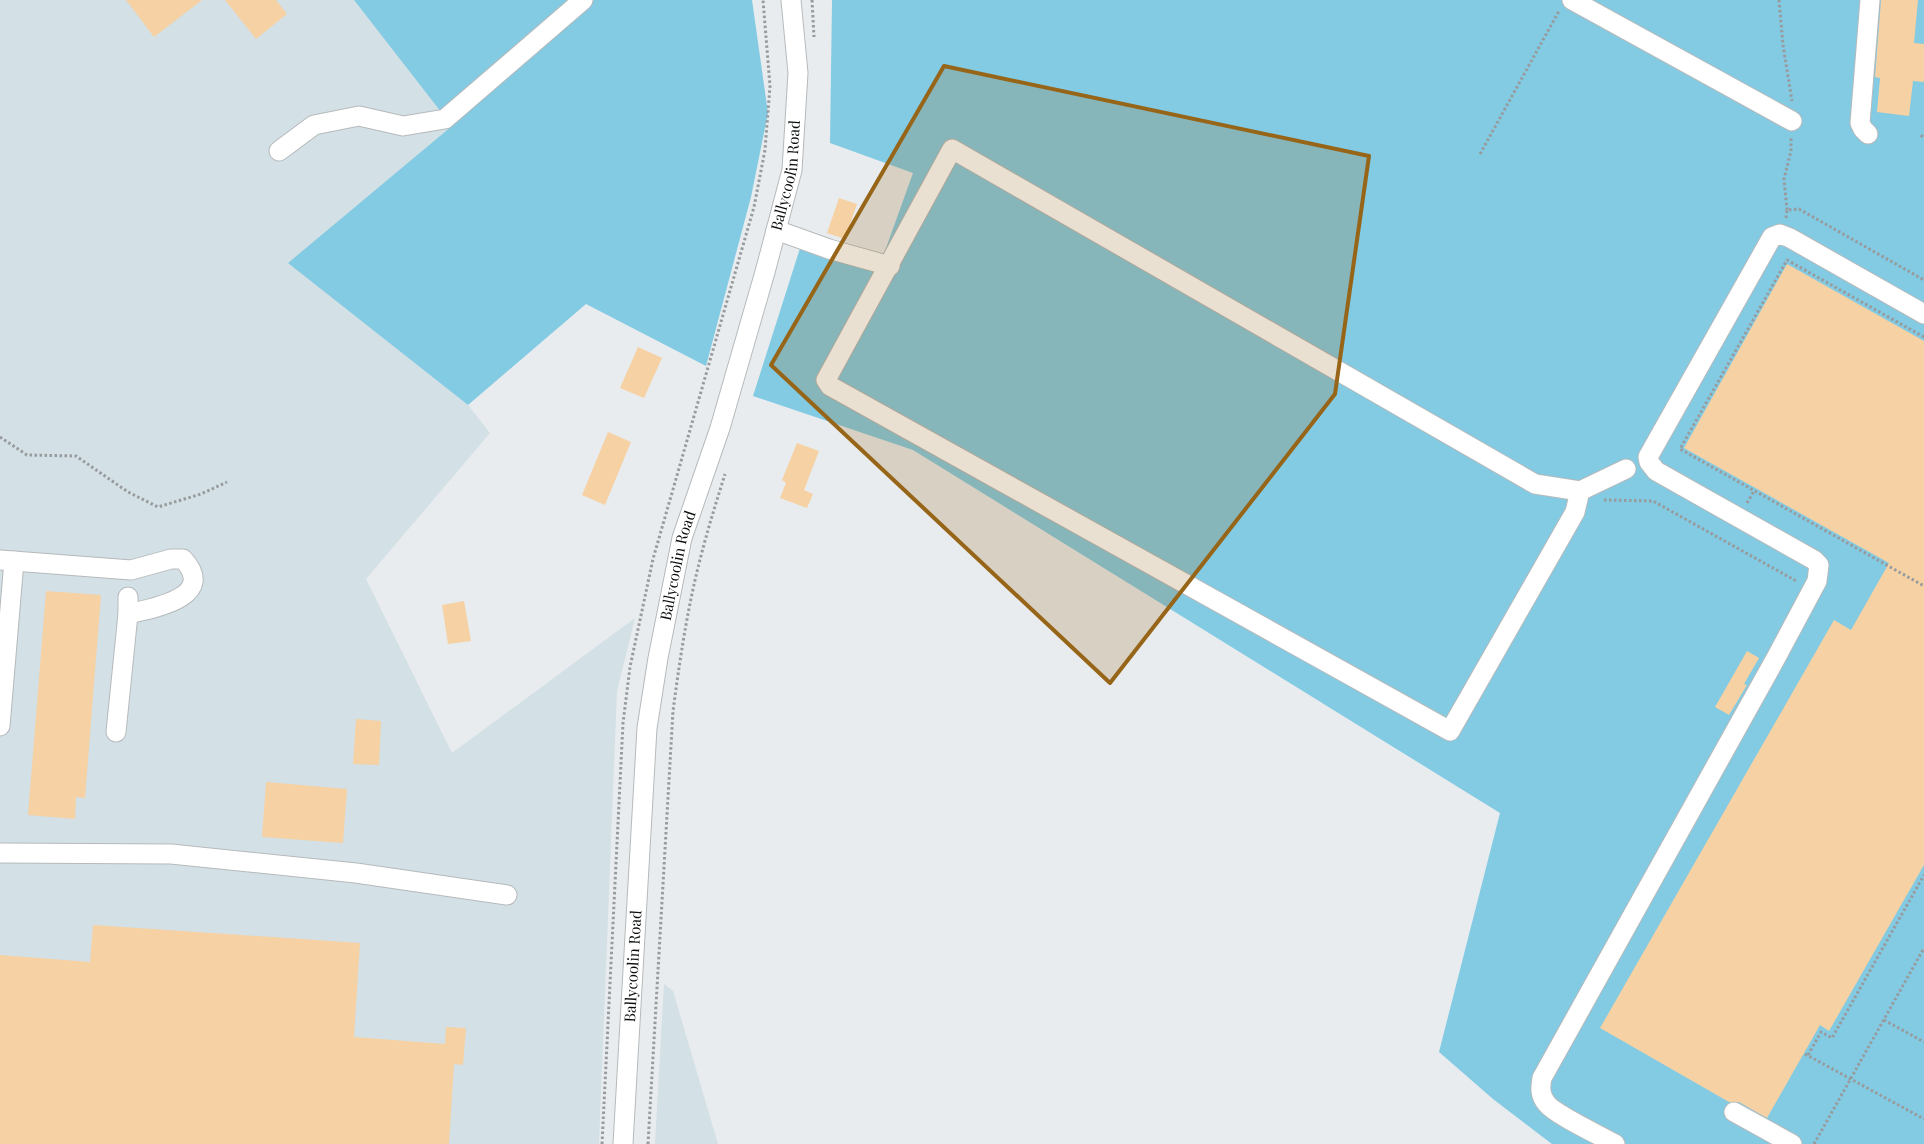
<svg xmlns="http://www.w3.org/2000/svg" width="1924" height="1144" viewBox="0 0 1924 1144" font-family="'Playfair Display',serif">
  <rect width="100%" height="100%" fill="#e8ecee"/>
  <g fill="#d3e0e5">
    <polygon points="0,0 354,0 453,126 289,263 468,405 490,433 366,579 452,753 635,618 617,691 599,1144 0,1144"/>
    <polygon points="664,984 673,991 718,1144 655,1144"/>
  </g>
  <g fill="#83cae3">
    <polygon points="354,0 752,0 768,113 751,197 706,366 586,304 468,405 288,263 452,126"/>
    <polygon points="832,0 1924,0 1924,1144 1552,1144 1493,1099 1439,1052 1500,813 913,450 753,396 802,242 881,262 913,173 830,143"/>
  </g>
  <g fill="#f6d1a3">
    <polygon points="126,0 202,0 154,37"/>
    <polygon points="225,0 276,0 287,14 256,39"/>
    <polygon points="1881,0 1918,0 1914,43 1924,44 1924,82 1913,81 1909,116 1877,112 1880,78 1875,77"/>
    <polygon points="839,198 857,204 845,239 827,233"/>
    <polygon points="1787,264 1924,341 1924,865 1829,1031 1820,1025 1767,1118 1739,1102 1729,1102 1600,1028 1834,620 1851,630 1889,563 1684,448"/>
    <polygon points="638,347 662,358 644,398 620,388"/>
    <polygon points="608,432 631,442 605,505 582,495"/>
    <polygon points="797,443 819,451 804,490 813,494 807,508 780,498 786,483 782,480"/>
    <polygon points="46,591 101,595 85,798 76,797 75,819 28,815"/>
    <polygon points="464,601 471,641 448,644 442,605"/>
    <polygon points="1747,651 1759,658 1744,684 1747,685 1729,715 1715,707"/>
    <polygon points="356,719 381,721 379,765 353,764"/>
    <polygon points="266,782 347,789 343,843 262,837"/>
    <polygon points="93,925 360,943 354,1037 445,1044 446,1027 466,1028 463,1065 454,1064 449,1144 0,1144 0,955 90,962"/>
  </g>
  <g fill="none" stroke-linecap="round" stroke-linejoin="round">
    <g stroke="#b6babc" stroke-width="21">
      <g id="minor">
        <polyline points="1572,0 1792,121"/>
        <polyline points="1868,134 1863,129 1860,123 1870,0"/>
        <polyline points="279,151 314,125 359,116 403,126 445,119 583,0"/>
        <polyline points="776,230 829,249 890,266"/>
        <polyline points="1580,491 1575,512 1450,731 830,386 826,380 952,149 1535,484 1580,491 1626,469"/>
        <path d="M0 560 131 570 171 559H183C218 597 154 608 128 614"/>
        <polyline points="0,726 14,561"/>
        <polyline points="116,732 128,614 128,597"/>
        <polyline points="0,853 171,854 356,873 507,895"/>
        <polyline points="1734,1112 1792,1144"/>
        <path id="s1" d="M623 1144 647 728 658 658 682 538 720 428 765 272 792 170 798 73 791 0"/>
        <path d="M1615 1144C1601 1136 1556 1115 1547 1104 1540 1096 1540 1088 1542 1078L1777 656 1817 581 1819 565 1814 560 1656 471 1649 462 1648 457 1772 237 1780 234 1790 238 1924 314"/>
      </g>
    </g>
    <g stroke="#989b9d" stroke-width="3" stroke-dasharray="2.5 2.5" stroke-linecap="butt">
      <polyline points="812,0 814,37"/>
      <polyline points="1779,0 1783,45 1792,101"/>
      <polyline points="1921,135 1924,139"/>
      <polyline points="1480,154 1559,11"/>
      <polyline points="1787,210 1784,179 1791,151 1791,137"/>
      <polyline points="1786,218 1787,210 1799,209 1924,280"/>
      <polyline points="1924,337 1787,260 1680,449 1924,586"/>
      <polyline points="0,437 27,455 76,456 128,492 158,507 201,494 227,482"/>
      <polyline points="1604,500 1653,501 1798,582"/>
      <polyline points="1747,503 1754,491"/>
      <polyline points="1884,1020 1924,1042"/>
      <polyline points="1805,1054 1924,1119"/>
      <polyline points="1808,1055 1821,1032 1832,1038 1924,875"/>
      <polyline points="602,1144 623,723 630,667 653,559 754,207 765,150 770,86 763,0"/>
      <path d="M648 1144 673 711C680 658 688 604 702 552 709 525 717 500 725 474"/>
      <polyline points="1814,1144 1924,948"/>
    </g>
    <use href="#minor" stroke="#fff" stroke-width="19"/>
  </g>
  <path fill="#976518" fill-opacity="0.2" stroke="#976518" stroke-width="4" stroke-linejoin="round" d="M944 66 1369 156 1335 394 1110 683 771 365Z"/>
  <g text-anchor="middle" stroke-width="5" stroke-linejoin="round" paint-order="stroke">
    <g font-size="15" fill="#0b0d0d" stroke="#e8ecee">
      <text dy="5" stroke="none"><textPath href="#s1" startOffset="988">Ballycoolin Road</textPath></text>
      <text dy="5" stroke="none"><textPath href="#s1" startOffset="582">Ballycoolin Road</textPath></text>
      <text dy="5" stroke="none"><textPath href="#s1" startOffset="178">Ballycoolin Road</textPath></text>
    </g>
  </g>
</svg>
